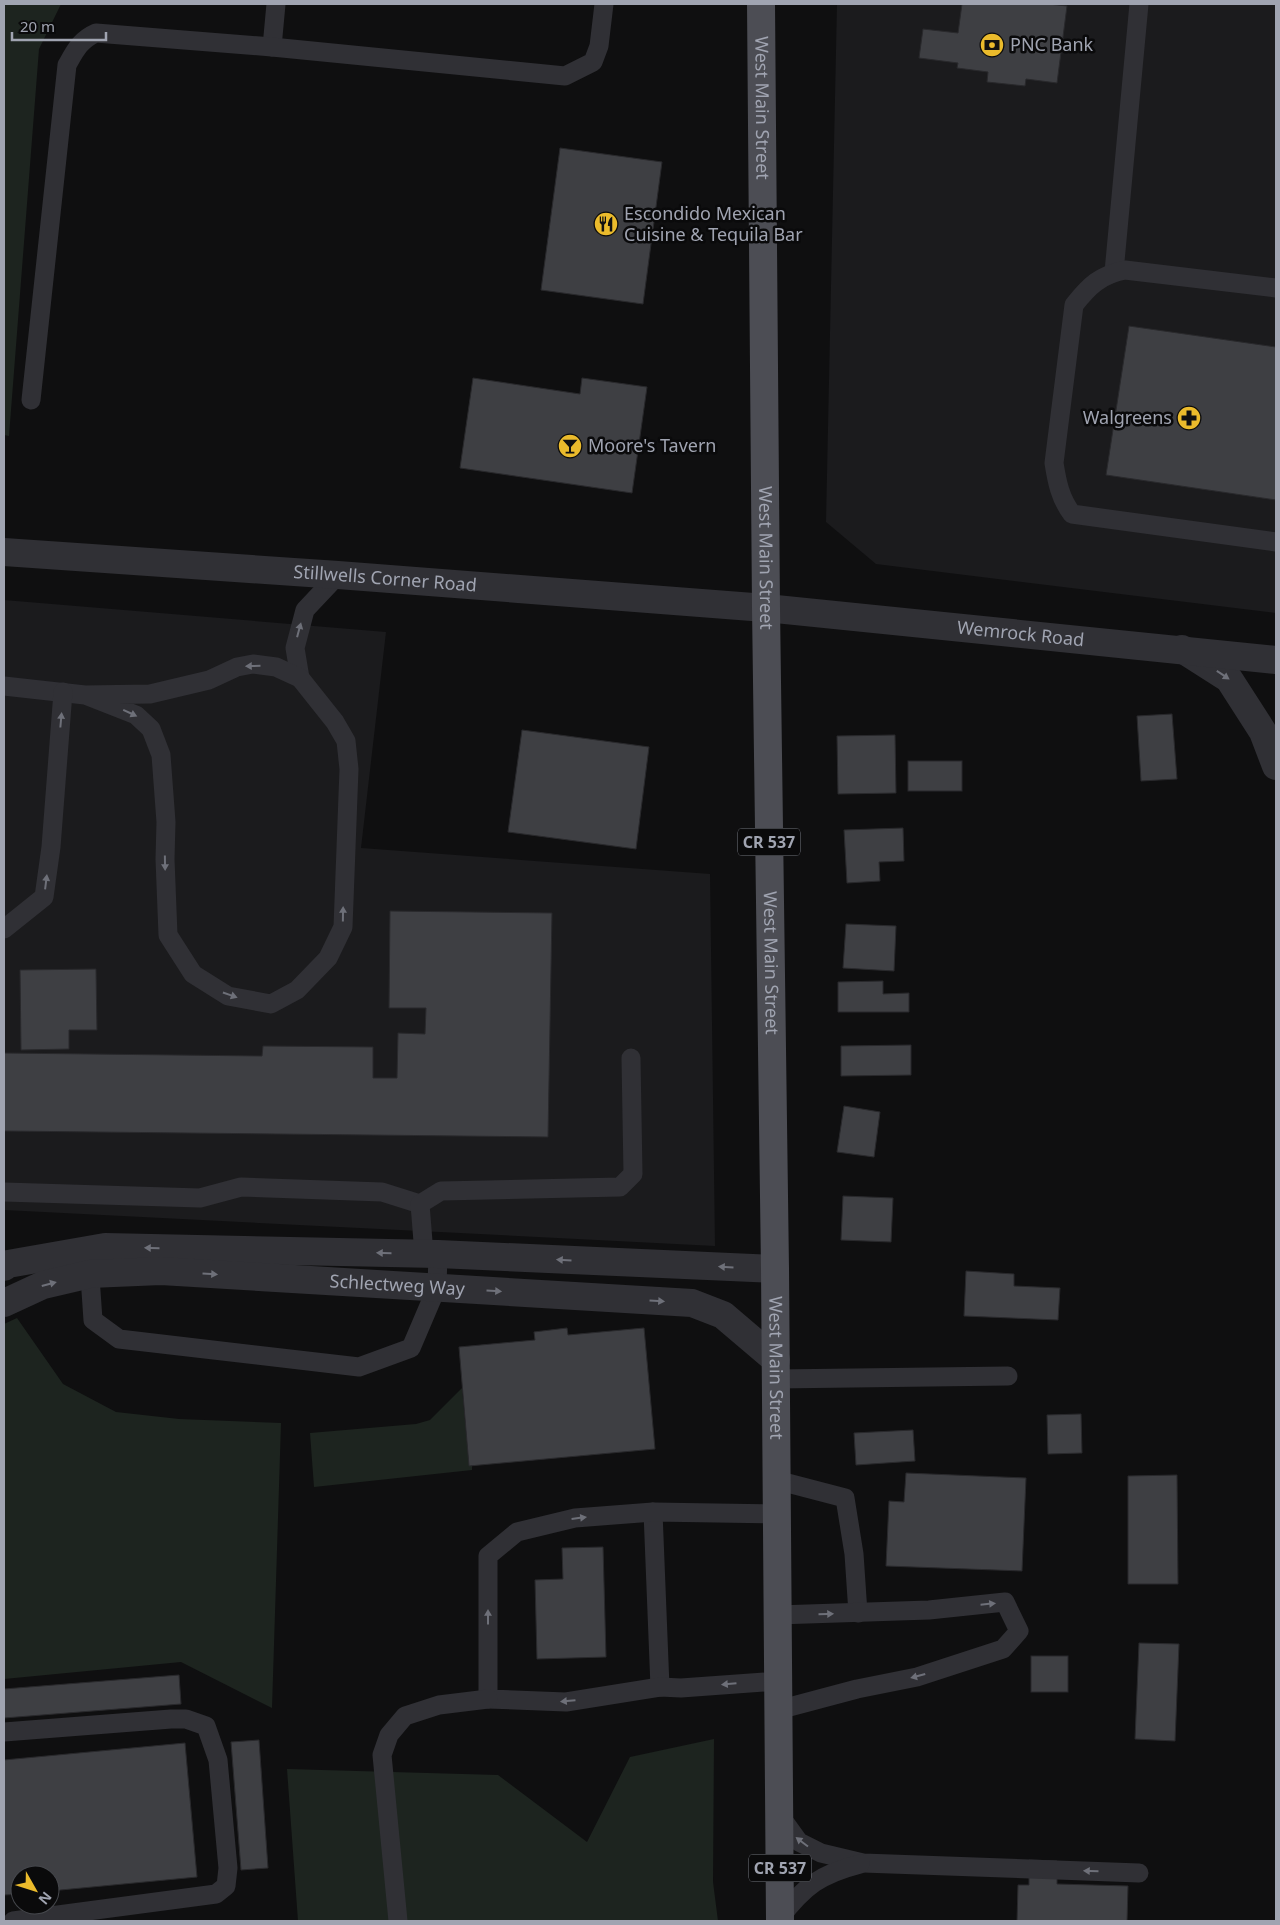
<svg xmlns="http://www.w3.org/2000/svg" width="1280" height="1925" viewBox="0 0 1280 1925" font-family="'Noto Sans',sans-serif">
  <rect width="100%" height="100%" fill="#0f0f10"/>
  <g fill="#1b1b1d">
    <polygon points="837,4 1276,4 1276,613 876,564 826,522"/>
    <polygon points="4,600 386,632 361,848 710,874 715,1246 4,1210"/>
  </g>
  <g fill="#1d241f">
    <polygon points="4,4 61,4 39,49 9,436 4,435"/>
    <polygon points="17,1318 63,1384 116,1412 179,1419 281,1423 272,1708 181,1662 4,1679 4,1324"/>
    <polygon points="462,1388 469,1466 472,1466 472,1470 314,1487 310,1433 416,1424 430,1420"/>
    <polygon points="714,1739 713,1882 718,1921 298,1921 287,1769 498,1775 587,1842 630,1757"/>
  </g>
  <g fill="#3e3f43" stroke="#29292c">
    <polygon points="962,4 1048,4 1067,6 1057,83 1026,79 1025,86 987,82 988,72 957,68 958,63 919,58 923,29 958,33"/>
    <polygon points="560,148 662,162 643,304 541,290"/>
    <polygon points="1129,326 1276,347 1276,500 1106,475"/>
    <polygon points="473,378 580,394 582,378 647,387 632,493 460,468"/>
    <polygon points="1172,714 1177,779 1141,781 1137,716"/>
    <polygon points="522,730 649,747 636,849 508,832"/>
    <polygon points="895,735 896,793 838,794 837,736"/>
    <rect x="908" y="761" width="54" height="30"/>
    <polygon points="903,828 904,861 879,862 880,881 847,883 844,830"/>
    <polygon points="390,911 552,913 548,1137 4,1131 4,1053 262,1056 263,1046 373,1047 373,1078 397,1078 398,1033 425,1034 426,1008 389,1008"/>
    <polygon points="846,924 896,926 894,971 843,968"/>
    <polygon points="96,969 97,1030 69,1030 69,1049 21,1050 20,970"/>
    <polygon points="883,981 883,994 909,993 909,1012 838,1012 838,982"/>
    <polygon points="911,1045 911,1075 841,1076 841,1046"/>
    <polygon points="844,1106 880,1112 874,1157 837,1152"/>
    <polygon points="843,1196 893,1198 891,1242 841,1240"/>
    <polygon points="966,1271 1014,1274 1014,1286 1060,1288 1058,1320 964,1316"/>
    <polygon points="567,1328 568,1335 644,1328 655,1449 469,1466 459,1347 535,1340 534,1332"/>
    <polygon points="1081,1414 1082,1453 1048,1454 1047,1415"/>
    <polygon points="913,1430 915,1461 856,1465 854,1433"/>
    <polygon points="906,1473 1026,1478 1022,1571 886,1566 889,1501 904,1502"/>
    <polygon points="1177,1475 1178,1584 1128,1584 1128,1476"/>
    <polygon points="603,1547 606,1657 537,1659 535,1580 563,1579 562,1548"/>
    <polygon points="1139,1643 1179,1644 1175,1741 1135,1739"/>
    <rect x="1031" y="1656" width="37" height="36"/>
    <polygon points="179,1675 181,1704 4,1718 4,1689"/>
    <polygon points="259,1740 268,1868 241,1870 231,1742"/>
    <polygon points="185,1743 197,1877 50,1891 50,1875 20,1875 20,1894 4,1895 4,1760"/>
    <polygon points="1029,1860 1057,1861 1057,1884 1128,1886 1127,1921 1017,1921 1018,1885 1029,1885"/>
  </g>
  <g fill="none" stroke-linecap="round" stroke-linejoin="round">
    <g stroke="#303035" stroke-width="19">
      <polyline points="272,47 276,4"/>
      <polyline points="1114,272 1139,4"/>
      <path d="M1276 288 1125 270C1100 275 1089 286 1074 305L1054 463C1057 482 1060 498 1072 514L1276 542"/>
      <path d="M31 400 67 65C75 51 80 40 96 33L272 47 565 76 593 62 599 46 604 4"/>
      <polyline points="300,678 295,648 305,610 338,575"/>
      <polyline points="4,686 85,695 150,694 209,680 237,667 253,664 276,667 300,678 335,722 346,741 349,769 343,927 328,958 297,990 271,1004 228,996 193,974 168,935 165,859 166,822 161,755 151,729 136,715 85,695"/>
      <polyline points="4,929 44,897 51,847 63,692"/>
      <polyline points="4,1192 200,1198 241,1187 382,1192 420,1204"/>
      <polyline points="424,1254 420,1204 441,1191 620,1187 633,1174 631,1058"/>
      <polyline points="89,1262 93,1320 119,1339 359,1367 411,1348 437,1287 438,1254"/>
      <polyline points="776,1379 1008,1376"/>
      <polyline points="776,1480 845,1498 854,1554 858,1613"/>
      <polyline points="653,1512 660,1687"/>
      <polyline points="777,1514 653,1512 575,1518 517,1532 488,1556 488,1699 566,1702 660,1687 681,1688 778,1681"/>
      <polyline points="777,1615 929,1610 1005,1602 1019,1631 1003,1649 917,1677 857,1689 778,1710"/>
      <polyline points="4,1732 171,1719 186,1719 206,1726 218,1760 228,1868 226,1886 216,1894 13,1921"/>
      <polyline points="781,1817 799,1842 821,1853 863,1863 1139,1873"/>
      <path d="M780 1918C804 1886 821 1874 860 1864"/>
      <polyline points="398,1921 382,1755 389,1735 405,1716 439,1705 488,1699"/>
    </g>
    <g stroke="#303035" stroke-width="28">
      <polyline points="1182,649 1229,679 1263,732 1276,766"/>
      <polyline points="4,1267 8,1264 105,1247 438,1254 775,1269"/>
      <path id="s1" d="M4 1303 43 1285 90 1274 161 1271 692 1303 723 1315 776 1360"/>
    </g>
    <path stroke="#303035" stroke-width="28" id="s2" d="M4 552 338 575 766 608 1276 660"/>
    <path stroke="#4c4d54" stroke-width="28" id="s3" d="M761 4 766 608 775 1269 780 1921"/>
  </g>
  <defs><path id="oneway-solid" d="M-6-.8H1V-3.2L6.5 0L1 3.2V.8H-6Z" transform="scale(1.25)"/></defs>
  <g fill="#6e7079">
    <use href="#oneway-solid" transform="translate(299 630) rotate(-75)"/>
    <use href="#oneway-solid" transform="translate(253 666) rotate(179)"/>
    <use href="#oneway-solid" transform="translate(1223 675) rotate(34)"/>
    <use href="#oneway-solid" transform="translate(130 713) rotate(25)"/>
    <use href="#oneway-solid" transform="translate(61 720) rotate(-85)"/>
    <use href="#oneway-solid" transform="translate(165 863) rotate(89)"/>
    <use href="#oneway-solid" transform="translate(46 882) rotate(-83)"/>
    <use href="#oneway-solid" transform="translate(343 914) rotate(-89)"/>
    <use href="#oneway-solid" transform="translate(230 995) rotate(19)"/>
    <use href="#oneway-solid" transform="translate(152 1248) rotate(-179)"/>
    <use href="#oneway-solid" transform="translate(384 1253) rotate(-179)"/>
    <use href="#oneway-solid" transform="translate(564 1260) rotate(-177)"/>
    <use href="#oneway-solid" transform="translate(726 1267) rotate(-177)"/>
    <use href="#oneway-solid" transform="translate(210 1274) rotate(3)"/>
    <use href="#oneway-solid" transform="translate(49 1284) rotate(-15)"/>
    <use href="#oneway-solid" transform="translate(494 1291) rotate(3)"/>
    <use href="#oneway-solid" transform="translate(657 1301) rotate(4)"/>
    <use href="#oneway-solid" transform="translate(579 1518) rotate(-7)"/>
    <use href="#oneway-solid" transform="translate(988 1604) rotate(-6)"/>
    <use href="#oneway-solid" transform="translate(826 1614) rotate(-2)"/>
    <use href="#oneway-solid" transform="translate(488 1617) rotate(-90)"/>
    <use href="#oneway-solid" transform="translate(918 1676) rotate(165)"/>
    <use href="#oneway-solid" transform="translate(729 1684) rotate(175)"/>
    <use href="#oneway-solid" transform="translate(568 1701) rotate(175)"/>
    <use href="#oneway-solid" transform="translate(802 1842) rotate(-143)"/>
    <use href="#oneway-solid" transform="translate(1091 1871) rotate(-178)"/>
  </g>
  <defs>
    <g id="bank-disc" transform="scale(1.25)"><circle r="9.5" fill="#ebbb2c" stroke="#0a0a0b"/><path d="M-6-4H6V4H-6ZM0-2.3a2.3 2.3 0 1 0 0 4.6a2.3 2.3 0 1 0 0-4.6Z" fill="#111"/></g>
    <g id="restaurant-disc" transform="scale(1.25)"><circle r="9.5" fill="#ebbb2c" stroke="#0a0a0b"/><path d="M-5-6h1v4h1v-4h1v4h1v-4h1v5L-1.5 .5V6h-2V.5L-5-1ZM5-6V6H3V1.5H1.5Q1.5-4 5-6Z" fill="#111"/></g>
    <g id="pharmacy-disc" transform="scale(1.25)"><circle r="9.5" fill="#ebbb2c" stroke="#0a0a0b"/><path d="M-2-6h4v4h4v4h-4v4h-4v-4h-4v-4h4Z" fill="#111"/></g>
    <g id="bar-disc" transform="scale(1.25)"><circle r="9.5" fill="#ebbb2c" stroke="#0a0a0b"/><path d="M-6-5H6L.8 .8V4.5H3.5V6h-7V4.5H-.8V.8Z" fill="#111"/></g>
  </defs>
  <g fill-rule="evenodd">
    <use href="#bank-disc" x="992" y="45"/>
    <use href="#restaurant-disc" x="606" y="224"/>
    <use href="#pharmacy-disc" x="1189" y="418"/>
    <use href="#bar-disc" x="570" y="446"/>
  </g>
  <g text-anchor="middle" stroke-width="5" stroke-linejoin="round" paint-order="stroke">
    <g fill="#0a0a0b" stroke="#73767f" stroke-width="1">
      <rect x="738" y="828.5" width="62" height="27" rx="4"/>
      <rect x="749" y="1854.5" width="62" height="27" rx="4"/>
    </g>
    <g font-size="16" font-weight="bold" fill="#a0a4b1">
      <text x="769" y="848">CR 537</text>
      <text x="780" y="1874">CR 537</text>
    </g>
    <g font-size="18" fill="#a0a4b1" stroke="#0a0a0b" text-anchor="start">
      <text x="1010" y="51">PNC Bank</text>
      <text x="624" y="220">Escondido Mexican<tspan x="624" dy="21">Cuisine &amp; Tequila Bar</tspan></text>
      <text x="1172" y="424" text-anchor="end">Walgreens</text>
      <text x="588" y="452">Moore's Tavern</text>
    </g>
    <g font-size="18" fill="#a0a4b1" stroke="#0a0a0b">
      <text dy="6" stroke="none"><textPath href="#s3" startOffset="104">West Main Street</textPath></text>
      <text dy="6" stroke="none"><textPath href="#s3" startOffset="554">West Main Street</textPath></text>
      <text dy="6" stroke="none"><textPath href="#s2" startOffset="382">Stillwells Corner Road</textPath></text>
      <text dy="6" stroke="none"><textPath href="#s2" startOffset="1020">Wemrock Road</textPath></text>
      <text dy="6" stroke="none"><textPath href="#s3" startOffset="959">West Main Street</textPath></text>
      <text dy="6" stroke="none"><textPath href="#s1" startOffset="399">Schlectweg Way</textPath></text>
      <text dy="6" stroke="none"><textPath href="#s3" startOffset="1364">West Main Street</textPath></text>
    </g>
  </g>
  <rect width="1280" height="1925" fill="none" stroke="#a0a4b1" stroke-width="10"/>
  <g transform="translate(35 1890) rotate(129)"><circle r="24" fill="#0a0a0b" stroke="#46484d"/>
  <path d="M0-4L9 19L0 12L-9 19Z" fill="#ebbb2c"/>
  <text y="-8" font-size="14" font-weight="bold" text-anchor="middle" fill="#a0a4b1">N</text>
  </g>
  <path d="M12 32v8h94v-8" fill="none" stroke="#a0a4b1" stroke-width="2.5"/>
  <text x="20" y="32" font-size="15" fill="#a0a4b1" stroke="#0a0a0b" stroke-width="4" paint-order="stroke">20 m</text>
</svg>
